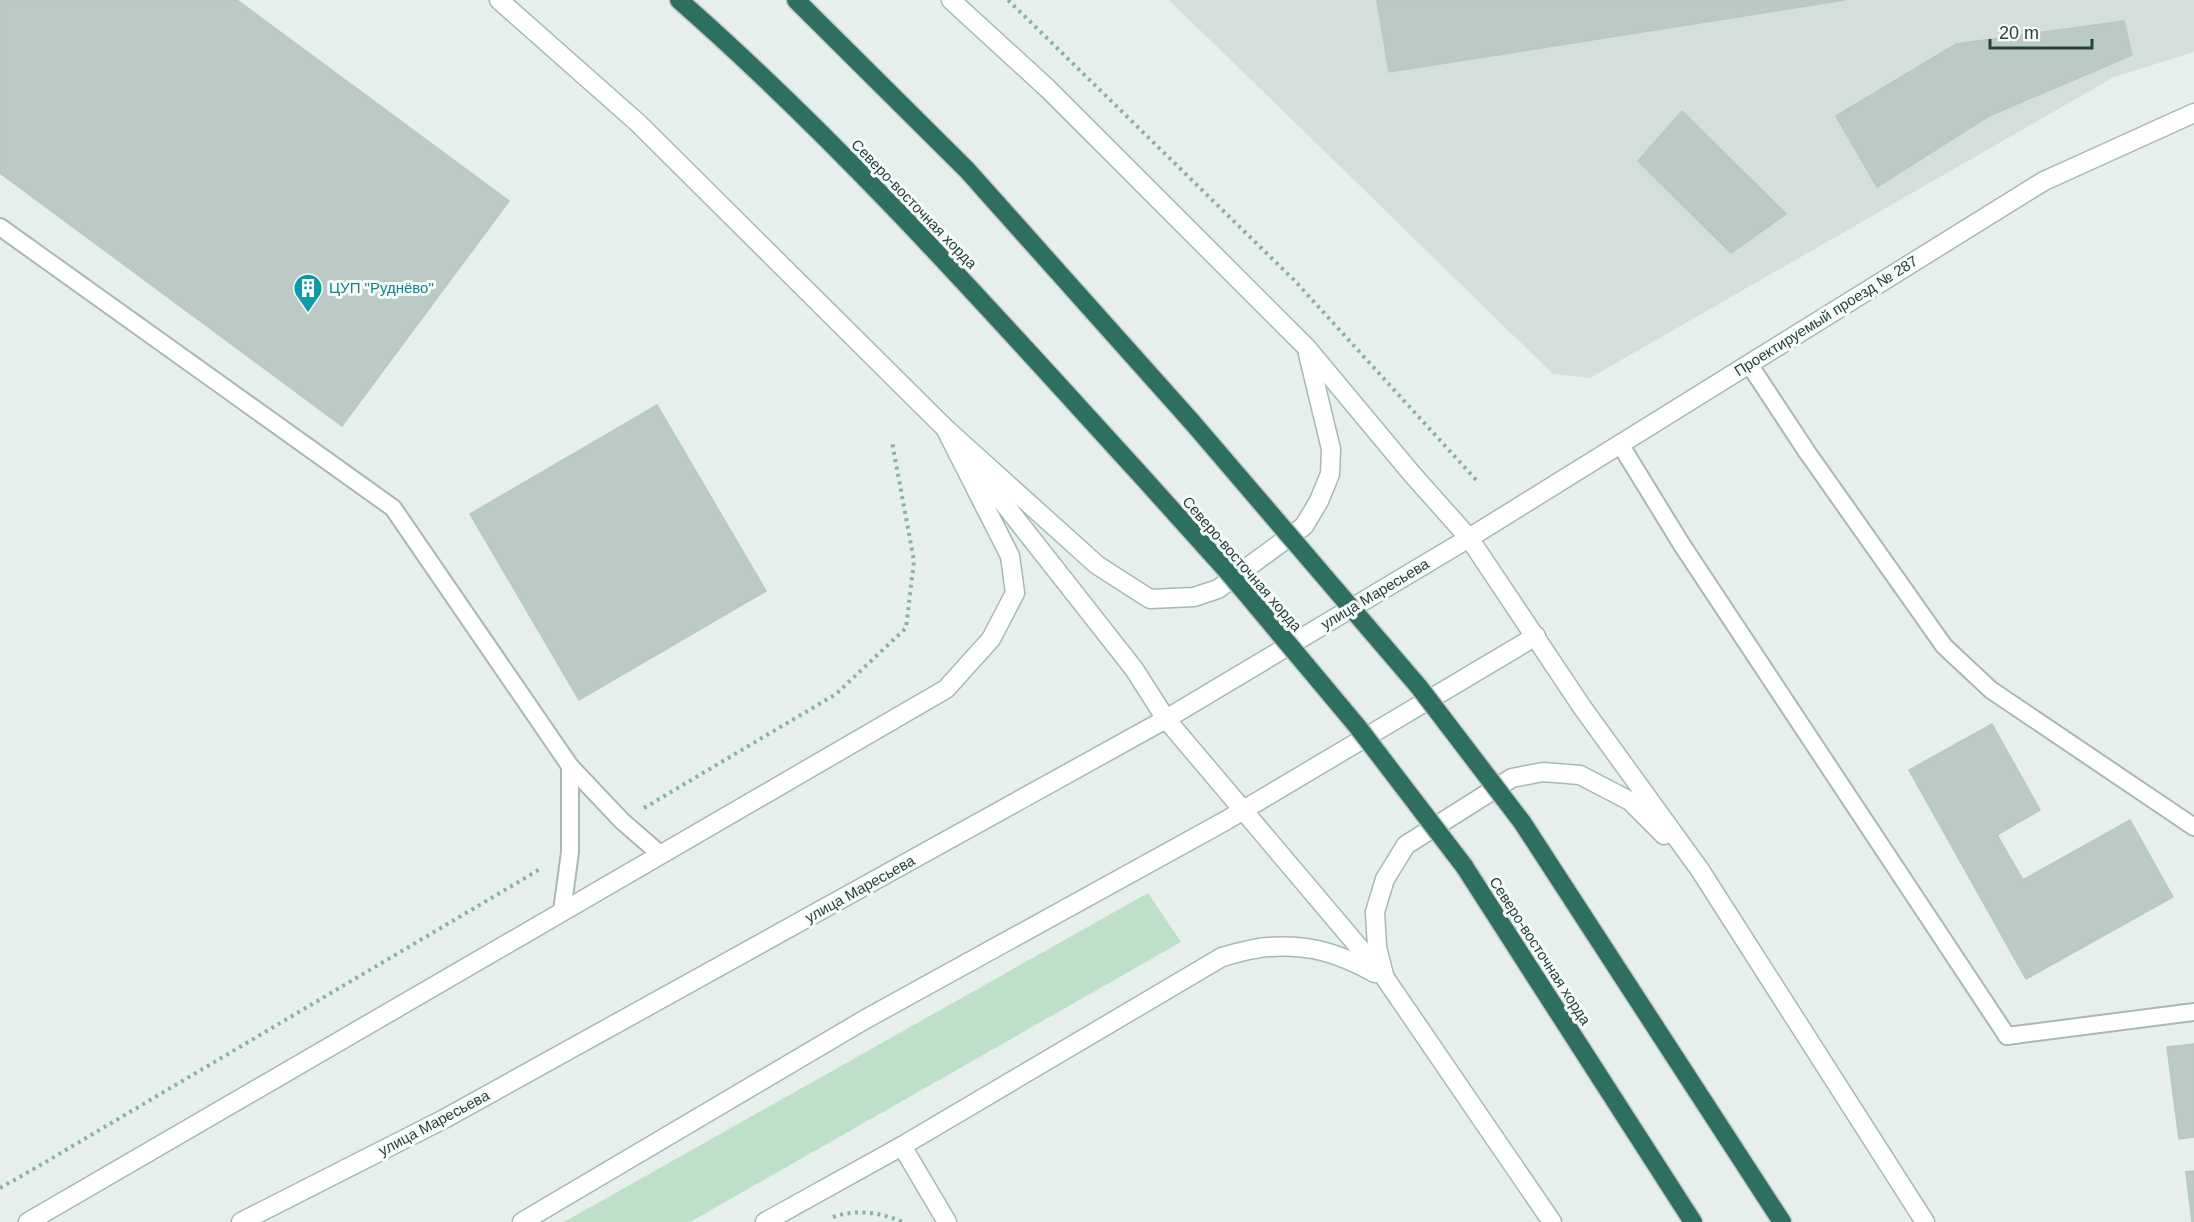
<svg xmlns="http://www.w3.org/2000/svg" width="2194" height="1222" viewBox="0 0 2194 1222" font-family="Helvetica,sans-serif">
  <rect width="100%" height="100%" fill="#e6efeb"/>
  <polygon fill="#d4dfda" points="1169,0 2194,0 2194,52 2114,77 1590,378 1553,374"/>
  <polygon fill="#bfe0c8" points="1148,893 1181,942 690,1222 564,1222"/>
  <g fill="#bbcac4" stroke="#b8c9c2" stroke-width="1.5">
    <polygon points="0,0 237,0 509,201 342,426 0,173"/>
    <polygon points="1377,0 1845,0 1389,72"/>
    <polygon points="2124,21 2132,55 1989,116 1877,187 1836,116 1956,44"/>
    <polygon points="1682,111 1786,214 1731,253 1638,161"/>
    <polygon points="657,405 766,591 579,700 470,514"/>
    <polygon points="1992,724 2040,810 1997,835 2023,880 2130,820 2173,897 2026,979 1909,770"/>
    <polygon points="2194,1044 2194,1137 2179,1139 2167,1047"/>
    <polygon points="2194,1171 2194,1222 2192,1222 2186,1172"/>
  </g>
  <g fill="none" stroke-linecap="round" stroke-linejoin="round">
    <g stroke="#a8b8b2" stroke-width="20">
      <g id="lane">
        <polyline points="0,227 393,508 570,766 622,821 660,854"/>
        <polyline points="1749,364 1807,452 1944,646 1991,690 2194,827"/>
        <polyline points="1620,444 1682,545 2007,1036 2194,1012"/>
        <polyline points="562,911 570,852 570,766"/>
      </g>
    </g>
    <g stroke="#a8b8b2" stroke-width="21">
      <polyline id="street" points="1469,538 2044,181 2194,113"/>
    </g>
    <g stroke="#a4bbb3" stroke-width="21">
      <g id="secondary">
        <polyline points="499,0 638,123 945,428 1097,565 1150,599 1194,597 1218,589 1304,526 1319,501 1330,474 1331,449 1308,354"/>
        <polyline points="951,0 1047,88 1307,348 1412,474 1469,538 1582,707 1700,870 1925,1222"/>
        <polyline points="976,468 1134,669 1166,719 1385,978 1552,1222"/>
        <polyline points="1384,975 1377,947 1375,912 1385,879 1406,845 1512,778 1543,772 1580,775 1630,801 1664,835"/>
        <polyline points="902,1146 947,1222"/>
        <polyline points="28,1222 946,689 991,639 1015,593 1010,556 945,428"/>
        <polyline points="241,1222 444,1119 1166,719 1469,538"/>
        <polyline points="522,1222 864,1020 1225,821 1536,636"/>
        <path d="M765 1222 902 1146 1222 957C1237 953 1253 948 1268 947 1310 944 1338 953 1375 973"/>
      </g>
    </g>
    <g stroke="#c2cac8" stroke-width="21">
      <g id="highway">
        <path d="M679 0C844 145 990 310 1138 472"/>
        <polyline points="796,0 967,170 1192,422"/>
        <polyline points="1522,822 1782,1222"/>
        <polyline points="1464,866 1693,1222"/>
      </g>
    </g>
    <g stroke="#86b3a5" stroke-width="4" stroke-dasharray="3 4.5" stroke-linecap="butt">
      <polyline points="1008,0 1295,281 1478,482"/>
      <polyline points="644,808 836,694 906,628 914,561 892,442"/>
      <polyline points="0,1188 32,1170 542,868"/>
      <path d="M833 1217C856 1209 881 1212 902 1222"/>
    </g>
    <use href="#lane" stroke="#fff" stroke-width="16"/>
    <use href="#street" stroke="#fff" stroke-width="18"/>
    <use href="#secondary" stroke="#fff" stroke-width="18"/>
    <use href="#highway" stroke="#2f6f62" stroke-width="18"/>
    <g stroke="#c2cac8" stroke-width="21" stroke-linecap="butt">
      <g id="highway-bridge">
        <polyline points="1192,422 1419,687 1522,822"/>
        <polyline points="1138,472 1228,572 1357,726 1464,866"/>
      </g>
    </g>
    <use href="#highway-bridge" stroke="#2f6f62" stroke-width="18"/>
  </g>
  <defs>
    <g id="building-pin" transform="scale(1.5)"><path d="M0 17L-7.5 6A9.5 9.5 0 1 1 7.5 6Z" fill="#0f9aa8" stroke="#f7fbf9"/><path d="M-4-6H4V6H1V3H-1V6H-4ZM-2.5-4.3h1.7v1.8h-1.7ZM.8-4.3h1.7v1.8H.8ZM-2.5-1h1.7V.8h-1.7ZM.8-1h1.7V.8H.8Z" fill="#fff"/></g>
  </defs>
  <g fill-rule="evenodd">
    <use href="#building-pin" x="308" y="288"/>
  </g>
  <g text-anchor="middle" stroke-width="6" stroke-linejoin="round" paint-order="stroke">
    <g font-size="15" fill="#24423a" stroke="#f7fbf9">
      <text transform="translate(914 204) rotate(46)" y="5">Северо-восточная хорда</text>
      <text transform="translate(1826 316) rotate(-32)" y="5">Проектируемый проезд № 287</text>
      <text transform="translate(1242 564) rotate(49)" y="5">Северо-восточная хорда</text>
      <text transform="translate(1375 594) rotate(-31)" y="5">улица Маресьева</text>
      <text transform="translate(860 889) rotate(-29)" y="5">улица Маресьева</text>
      <text transform="translate(1540 951) rotate(57)" y="5">Северо-восточная хорда</text>
      <text transform="translate(434 1123) rotate(-28)" y="5">улица Маресьева</text>
    </g>
    <g font-size="15" fill="#0d838f" stroke="#f7fbf9" text-anchor="start">
      <text x="329" y="293">ЦУП "Руднёво"</text>
    </g>
  </g>
  <path d="M1990 39v9h102v-9" fill="none" stroke="#24423a" stroke-width="3"/>
  <text x="1999" y="39" font-size="18" fill="#24423a" stroke="#f7fbf9" stroke-width="4.5" paint-order="stroke">20 m</text>
</svg>
